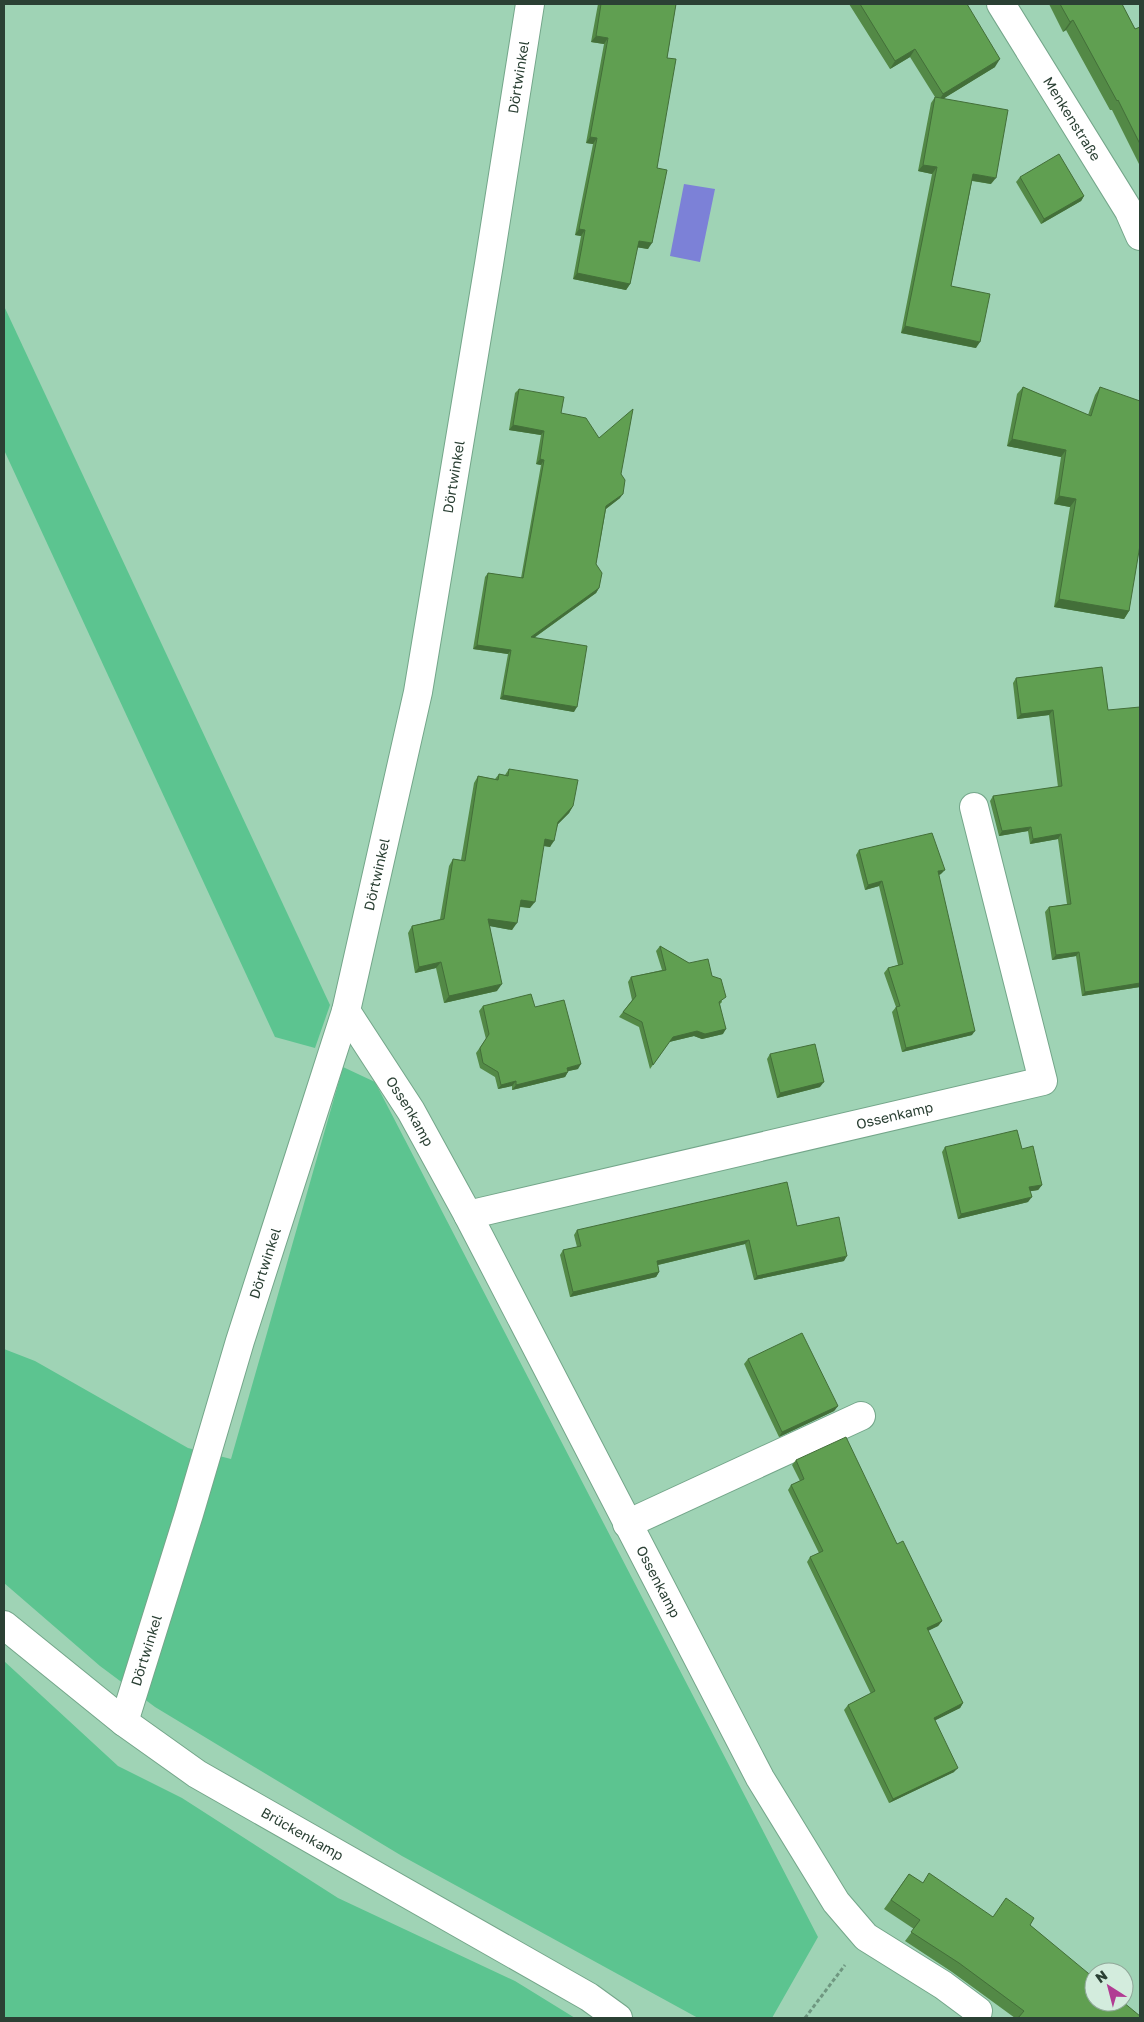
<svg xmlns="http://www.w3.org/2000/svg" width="1144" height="2022" viewBox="0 0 1144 2022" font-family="'Golos Text',sans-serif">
  <rect width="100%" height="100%" fill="#9fd3b5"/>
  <g fill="#5cc490">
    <polygon points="4,306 330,1005 315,1048 275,1037 4,450"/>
    <polygon points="343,1067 375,1082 818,1937 772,2018 698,2018 402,1856 155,1707 100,1666 4,1583 4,1349 35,1361 188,1448 231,1459"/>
    <polygon points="4,1661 118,1766 182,1798 338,1898 515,1981 575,2018 4,2018"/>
  </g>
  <polygon fill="#7c81d7" points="684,184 715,189 700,262 670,256"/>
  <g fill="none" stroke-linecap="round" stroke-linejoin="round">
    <g stroke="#74a68a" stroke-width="30">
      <g id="minor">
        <path id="s1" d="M1001 4 1129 211 1140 236"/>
        <path id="s2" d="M346 1011 411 1111 468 1215 760 1778 836 1902 866 1937 943 1985 978 2011"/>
        <path id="s3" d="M468 1215 1043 1081 974 807"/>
        <polyline points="627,1524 861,1416"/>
        <path id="s4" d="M4 1625 124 1722 197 1774 589 1997 618 2018"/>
        <path id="s5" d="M124 1722 189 1514 240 1341 346 1011 418 692 489 264 530 4"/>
      </g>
    </g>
    <polyline stroke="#6f9780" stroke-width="3" stroke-dasharray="4 2.5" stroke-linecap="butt" points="805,2018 845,1965"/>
    <use href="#minor" stroke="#fff" stroke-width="28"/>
  </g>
  <g fill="#538946">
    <polygon points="598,4 676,4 667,58 648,249 637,247 630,284 626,290 573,279 581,236 575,235 593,144 586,143 604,44 591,42"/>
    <polygon points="849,4 967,4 995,67 944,98 991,184 972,181 951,286 976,348 901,333 932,174 918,171 931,103 935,97 910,57 890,69"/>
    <polygon points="1049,4 1122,4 1135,29 1140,27 1140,166 1112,110 1110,110 1066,30 1063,32"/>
    <polygon points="1020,177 1084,196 1081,201 1041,224 1016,182"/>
    <polygon points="1023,387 1088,415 1095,395 1100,387 1140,473 1129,611 1124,619 1054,607 1070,507 1054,504 1061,457 1007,446 1017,394"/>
    <polygon points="519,389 561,413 621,474 620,498 606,509 596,564 599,588 596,593 534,638 574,712 500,699 508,654 473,649 485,577 488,573 521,578 541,465 536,464 541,435 509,430 515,393"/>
    <polygon points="1102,667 1140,987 1082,996 1076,956 1052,960 1045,912 1049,907 1067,904 1058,839 1030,844 1028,831 999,836 990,801 993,796 1058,787 1049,715 1017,719 1013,683 1016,678"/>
    <polygon points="509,769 573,806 569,813 558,824 550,847 543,846 530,908 520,907 512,930 490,926 497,991 444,1003 436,968 415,973 408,933 412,926 440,919 449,866 453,859 461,860 474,783 478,776 495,779 499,774 505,775"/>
    <polygon points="859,850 941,874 939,875 972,1035 902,1052 892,1012 896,1007 884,973 888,968 898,965 879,886 865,890 856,855"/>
    <polygon points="660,946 689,963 712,976 722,1002 720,1004 723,1034 702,1039 694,1036 669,1042 650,1069 639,1027 619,1017 632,1000 628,982 631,977 662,970 656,951"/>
    <polygon points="483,1006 578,1069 568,1071 565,1077 512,1090 512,1086 498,1089 495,1077 480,1068 476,1053 486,1039 479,1011"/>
    <polygon points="770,1054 820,1087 777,1098 767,1059"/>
    <polygon points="945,1147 1022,1149 1042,1185 1038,1190 1030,1191 1028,1202 958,1219 942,1152"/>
    <polygon points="797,1226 844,1261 754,1280 745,1244 658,1265 659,1272 656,1277 570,1297 560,1255 563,1250 577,1247 574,1235 577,1230"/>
    <polygon points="748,1359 838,1406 834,1411 779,1437 744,1364"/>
    <polygon points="796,1460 897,1544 942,1621 938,1626 928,1631 963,1703 960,1708 935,1720 954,1772 889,1803 844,1710 848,1705 871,1694 807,1562 810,1557 819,1553 788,1490 791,1485 800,1481 792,1465"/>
    <polygon points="909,1874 922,1883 993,1917 1030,1925 1140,2018 1015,2018 952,1972 905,1941 914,1929 884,1909"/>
  </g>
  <g fill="#436f39">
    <polygon points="1073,20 1066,30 1063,32 1070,22"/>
    <polygon points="596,36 608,38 604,44 591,42"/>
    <polygon points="915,49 910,57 890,69 895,61"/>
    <polygon points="1000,59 995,67 938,102 943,94"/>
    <polygon points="590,137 597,138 593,144 586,143"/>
    <polygon points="923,165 937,167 932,174 918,171"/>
    <polygon points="973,174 996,178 991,184 969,180"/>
    <polygon points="1084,196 1081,201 1041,224 1044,219"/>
    <polygon points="579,229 585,230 581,236 575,235"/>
    <polygon points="639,241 652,243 648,249 635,247"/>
    <polygon points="577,273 630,284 626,290 573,279"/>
    <polygon points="905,326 980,342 976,348 901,333"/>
    <polygon points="513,425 544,431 541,435 509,430"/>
    <polygon points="1012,439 1066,450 1061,457 1007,446"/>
    <polygon points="540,459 544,460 541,465 536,464"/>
    <polygon points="623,494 620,498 603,511 606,506"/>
    <polygon points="1059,496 1076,499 1070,507 1054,504"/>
    <polygon points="599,588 596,593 528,642 531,637"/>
    <polygon points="1059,599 1129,611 1124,619 1054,607"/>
    <polygon points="477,645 511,650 508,654 473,649"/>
    <polygon points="503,695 577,707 574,712 500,699"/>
    <polygon points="1053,710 1049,715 1017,719 1021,714"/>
    <polygon points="573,806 569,813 554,828 558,822"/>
    <polygon points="1031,827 1028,831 999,836 1002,831"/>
    <polygon points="1061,834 1058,839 1030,844 1033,839"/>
    <polygon points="545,839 554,841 550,847 540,845"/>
    <polygon points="945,870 941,874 934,876 938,871"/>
    <polygon points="882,881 879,886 865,890 868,885"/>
    <polygon points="521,900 535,902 530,908 516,906"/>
    <polygon points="488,919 517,923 512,930 484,925"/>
    <polygon points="1079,952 1076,956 1052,960 1056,955"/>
    <polygon points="441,962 436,968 415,973 419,967"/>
    <polygon points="1140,983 1140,987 1082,996 1085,992"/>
    <polygon points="502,984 497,991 444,1003 449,996"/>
    <polygon points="726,1029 723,1034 702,1039 694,1036 669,1042 673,1037 697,1031"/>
    <polygon points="975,1031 972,1035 902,1052 906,1048"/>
    <polygon points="581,1064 578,1069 564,1072 567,1068"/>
    <polygon points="568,1072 565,1077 512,1090 516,1085"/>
    <polygon points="516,1081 512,1086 498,1089 501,1085"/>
    <polygon points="824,1082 820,1087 777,1098 780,1093"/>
    <polygon points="1042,1185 1038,1190 1026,1192 1029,1187"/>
    <polygon points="1032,1197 1028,1202 958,1219 961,1214"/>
    <polygon points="749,1240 745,1244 653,1266 657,1261"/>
    <polygon points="847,1256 844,1261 754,1280 757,1276"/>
    <polygon points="659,1272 656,1277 570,1297 573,1292"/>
    <polygon points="838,1406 834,1411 779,1437 782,1432"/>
    <polygon points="942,1621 938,1626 923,1633 927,1628"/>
    <polygon points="963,1703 960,1708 930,1723 934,1718"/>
    <polygon points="958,1768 954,1772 889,1803 893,1799"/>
  </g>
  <g fill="#609f51" stroke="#436f39">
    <polygon points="601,4 676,4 667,58 676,59 657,168 667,170 652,243 639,241 630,284 577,273 585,230 579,229 597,138 590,137 608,38 596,36"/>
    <polygon points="860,4 967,4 1000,59 943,94 915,49 895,61"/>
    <polygon points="1060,4 1122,4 1135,29 1140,27 1140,144 1118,100 1117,101 1073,20 1070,22"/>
    <polygon points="935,97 1008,110 996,178 973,174 951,286 990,294 980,342 905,326 937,167 923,165"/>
    <polygon points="1059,154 1084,196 1044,219 1020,177"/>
    <polygon points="1023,387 1091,416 1100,387 1140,401 1140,545 1129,611 1059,599 1076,499 1059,496 1066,450 1012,439"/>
    <polygon points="519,389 564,397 561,413 586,418 599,438 633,409 621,474 625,480 623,494 606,506 596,564 602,573 599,588 531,637 587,646 577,707 503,695 511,650 477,645 488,573 523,578 544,460 540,459 544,431 513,425"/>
    <polygon points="1102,667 1108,710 1140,707 1140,983 1085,992 1079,952 1056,955 1049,907 1071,904 1061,834 1033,839 1031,827 1002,831 993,796 1062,786 1053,710 1021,714 1016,678"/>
    <polygon points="509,769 578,780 573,806 558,822 554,841 545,839 535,902 521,900 517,923 488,919 502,984 449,996 441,962 419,967 412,926 444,919 453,859 465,861 478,776 498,780 499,774 508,776"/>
    <polygon points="932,833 945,870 938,871 975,1031 906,1048 896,1007 900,1006 888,968 903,964 882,881 868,885 859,850"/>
    <polygon points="660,946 689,963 708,959 712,976 721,979 726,997 719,1002 726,1029 705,1034 697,1031 673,1037 653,1065 642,1022 623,1012 636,996 631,977 666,970"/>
    <polygon points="531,994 535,1007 564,1000 581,1064 567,1068 568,1072 516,1085 516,1081 501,1085 498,1072 483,1063 480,1048 489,1034 483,1006"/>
    <polygon points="815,1044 824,1082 780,1093 770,1054"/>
    <polygon points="1017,1130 1022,1149 1033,1146 1042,1185 1029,1187 1032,1197 961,1214 945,1147"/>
    <polygon points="787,1182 797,1226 839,1217 847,1256 757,1276 749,1240 657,1261 659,1272 573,1292 563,1250 581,1246 577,1230"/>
    <polygon points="802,1333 838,1406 782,1432 748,1359"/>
    <polygon points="846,1437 897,1544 903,1541 942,1621 927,1628 963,1703 934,1718 958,1768 893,1799 848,1705 875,1691 810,1557 823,1551 791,1485 804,1479 796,1460"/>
    <polygon points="929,1873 993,1917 1006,1898 1034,1918 1030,1925 1094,1978 1094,2002 1123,2002 1140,2016 1140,2018 1018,2018 1024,2011 959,1963 911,1932 920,1920 891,1900 909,1874 923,1883"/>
  </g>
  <g text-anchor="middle" stroke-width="4" stroke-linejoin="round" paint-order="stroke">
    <g font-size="14" fill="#2b4034" stroke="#d3ecdd">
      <text dy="5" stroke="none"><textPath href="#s5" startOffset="1695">Dörtwinkel</textPath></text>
      <text dy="5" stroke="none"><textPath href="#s1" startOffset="135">Menkenstraße</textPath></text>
      <text dy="5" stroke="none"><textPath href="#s5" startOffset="1290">Dörtwinkel</textPath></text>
      <text dy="5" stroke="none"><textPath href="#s5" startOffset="885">Dörtwinkel</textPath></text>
      <text dy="5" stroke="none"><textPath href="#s2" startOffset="119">Ossenkamp</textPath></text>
      <text dy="5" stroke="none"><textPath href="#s3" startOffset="438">Ossenkamp</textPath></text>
      <text dy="5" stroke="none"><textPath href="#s5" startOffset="480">Dörtwinkel</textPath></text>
      <text dy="5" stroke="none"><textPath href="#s2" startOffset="651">Ossenkamp</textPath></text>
      <text dy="5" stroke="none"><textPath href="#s5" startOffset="75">Dörtwinkel</textPath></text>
      <text dy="5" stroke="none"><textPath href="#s4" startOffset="365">Brückenkamp</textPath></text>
    </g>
  </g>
  <rect width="1144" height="2022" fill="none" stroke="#2b4034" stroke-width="10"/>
  <g transform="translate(1109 1987) rotate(324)"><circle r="24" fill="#d3ecdd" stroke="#90a799"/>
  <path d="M0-4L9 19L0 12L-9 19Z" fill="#b13c93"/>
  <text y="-8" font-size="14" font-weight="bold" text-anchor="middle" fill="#2b4034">N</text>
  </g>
</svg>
